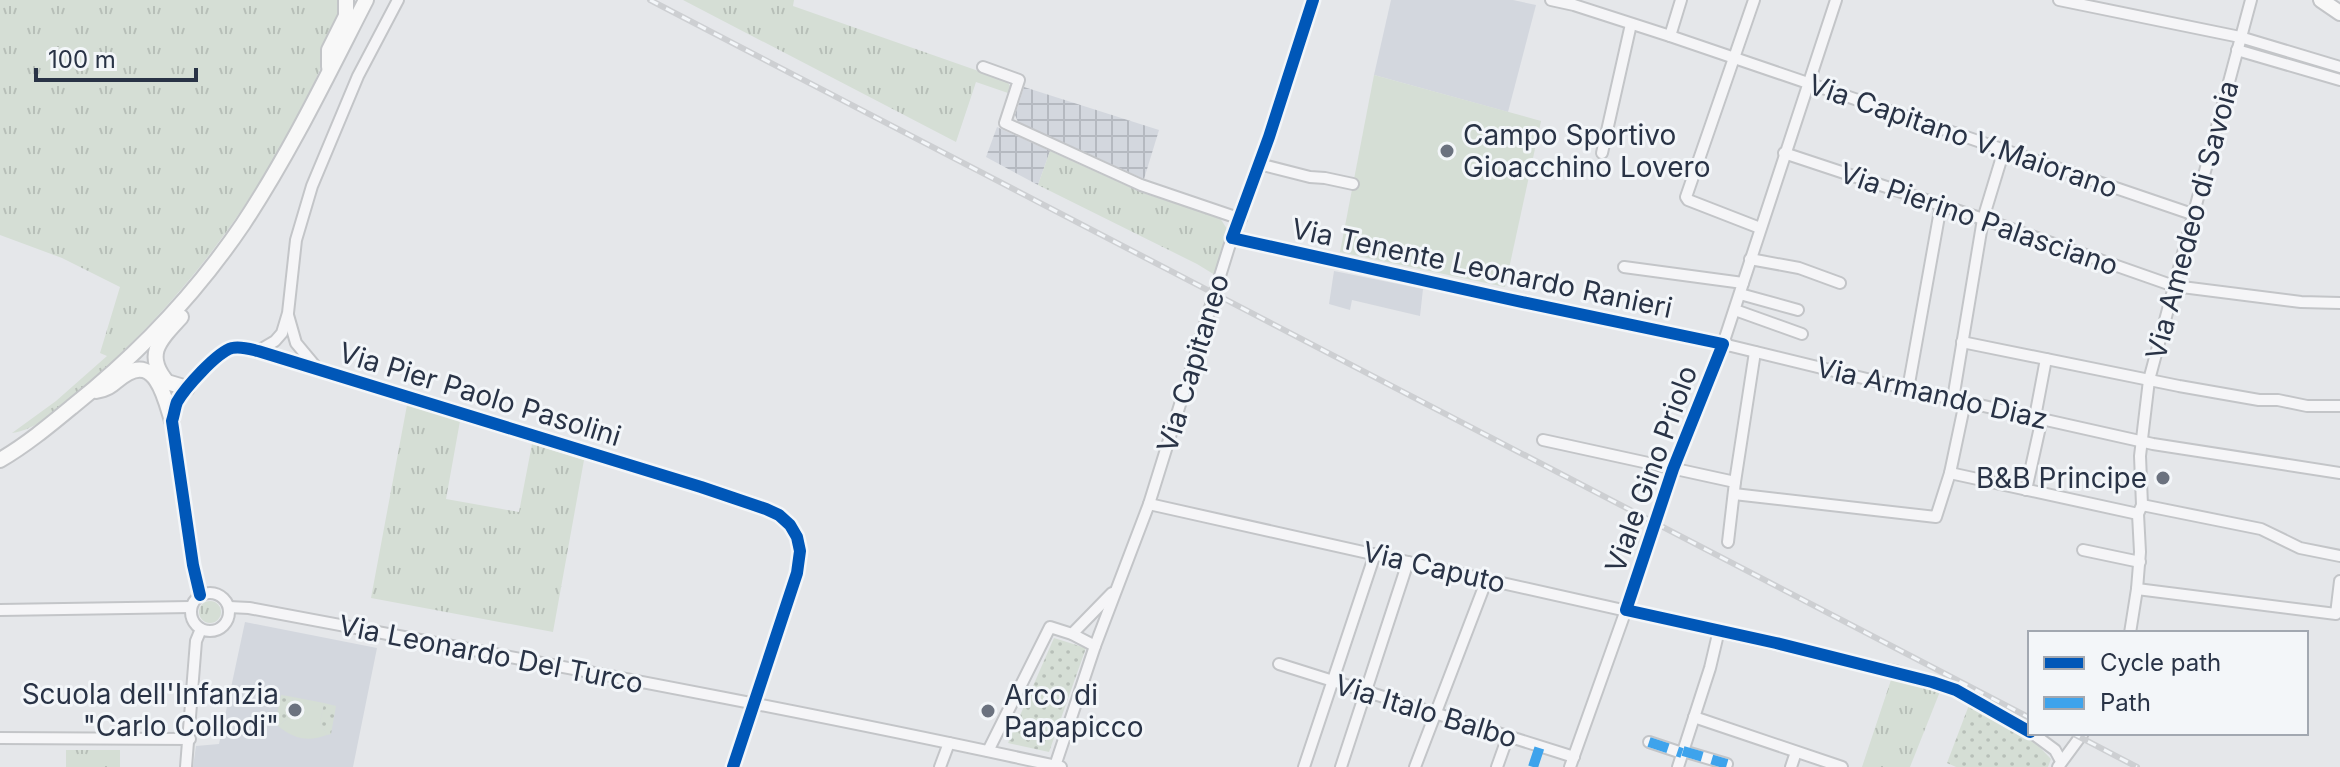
<svg xmlns="http://www.w3.org/2000/svg" width="2340" height="767" viewBox="0 0 2340 767" font-family="Inter,sans-serif">
  <defs>
    <pattern id="industrial-grid" width="8" height="8" patternUnits="userSpaceOnUse" patternTransform="scale(2)"><rect width="8" height="8" fill="#d3d7de"/><path d="M0 4h8M4 0v8" fill="none" stroke="#b5b9c0"/></pattern>
    <pattern id="grass-tufts" width="24" height="20" patternUnits="userSpaceOnUse" patternTransform="scale(2)"><rect width="24" height="20" fill="#d5ded5"/><path d="M3 7l-1-3M5 7V3M7 7l1-3M15 17l-1-3M17 17v-4M19 17l1-3" fill="none" stroke="#b7bfb8"/></pattern>
    <pattern id="park-dots" width="8" height="8" patternUnits="userSpaceOnUse" patternTransform="scale(2)"><rect width="8" height="8" fill="#d5ded5"/><path d="M2 2h.1M6 6h.1" fill="none" stroke="#b7bfb8" stroke-width="1.8" stroke-linecap="round"/></pattern>
  </defs>
  <rect width="100%" height="100%" fill="#e5e7ea"/>
  <g fill="#d3d7de">
    <polygon points="1391,0 1513,0 1536,5 1508,112 1374,75"/>
    <polygon points="1334,271 1423,289 1420,316 1352,300 1350,310 1329,304"/>
    <polygon points="245,622 377,648 353,767 193,767 196,746 219,744"/>
  </g>
  <g fill="url(#industrial-grid)">
    <polygon points="1024,87 1159,130 1144,179 1018,122 1015,115"/>
    <polygon points="997,127 1050,151 1038,185 986,157"/>
  </g>
  <g fill="url(#grass-tufts)">
    <path d="M0 0H341C343 19 330 33 324 51 322 57 323 63 320 69 314 85 304 101 296 118 243 222 168 316 78 392 58 408 37 430 12 433L56 401 107 356 100 353 120 287 62 258 0 235Z"/>
    <polygon points="683,0 794,0 793,6 1007,81 1010,86 1008,93 976,82 956,142"/>
    <polygon points="1050,151 1143,193 1220,218 1229,232 1215,275 1197,264 1038,185"/>
    <polygon points="407,405 460,421 446,499 519,512 532,444 584,460 553,632 371,598"/>
    <circle cx="210" cy="612" r="11"/>
    <polygon points="1893,674 1941,689 1910,767 1862,767"/>
    <rect x="66" y="750" width="54" height="17"/>
  </g>
  <g fill="url(#park-dots)">
    <polygon points="1054,638 1086,648 1049,752 1008,743"/>
    <polygon points="281,695 293,697 289,717 278,726 275,724"/>
    <polygon points="324,703 336,706 331,734 327,735 320,723"/>
    <polygon points="1969,705 2027,734 2051,759 2048,767 1956,767 1947,763"/>
  </g>
  <g fill="#d5ded5">
    <polygon points="1374,75 1541,121 1505,287 1340,252"/>
    <path d="M293 697 324 703 320 723 327 735C308 742 294 739 278 726L289 717Z"/>
  </g>
  <g fill="none" stroke-linecap="round" stroke-linejoin="round">
    <g stroke="#c3c5c8" stroke-width="14">
      <g id="street">
        <polyline points="1551,0 1574,5 1670,36 2192,214"/>
        <polyline points="1754,0 1686,197 1688,200 1760,228"/>
        <polyline points="2059,0 2240,37 2340,67"/>
        <polyline points="1670,36 1681,0"/>
        <polyline points="2237,50 2340,80"/>
        <polyline points="983,67 1019,80 1005,123 1141,185 1241,219"/>
        <polyline points="1602,153 1631,24"/>
        <polyline points="1784,153 1983,219 2174,286 2301,302 2340,303"/>
        <polyline points="1259,164 1310,177 1325,178 1353,184"/>
        <polyline points="1232,238 1508,299 1723,344 1908,389 2153,444 2340,473"/>
        <polyline points="1750,259 1799,268 1840,283"/>
        <polyline points="1624,267 1743,283"/>
        <polyline points="1740,294 1798,310"/>
        <polyline points="1735,310 1802,334"/>
        <polyline points="288,315 296,343 316,367"/>
        <polyline points="1962,342 2179,386 2259,400 2278,400 2307,406 2340,406"/>
        <polyline points="258,351 275,341 282,333 288,313 296,240 312,186 358,76 398,0"/>
        <polyline points="1908,389 1941,205"/>
        <polyline points="1953,399 1983,219 2004,150"/>
        <polyline points="2035,417 2046,359"/>
        <polyline points="1543,440 1735,482 1728,542"/>
        <polyline points="1950,473 2138,514"/>
        <polyline points="1735,482 1755,352"/>
        <polyline points="2026,490 2042,418"/>
        <polyline points="1734,494 1936,517 1950,473 1965,402"/>
        <polyline points="1149,504 1895,671 1956,690 2030,732"/>
        <polyline points="2142,505 2261,529 2300,548 2340,556"/>
        <polyline points="2083,550 2140,562"/>
        <polyline points="2137,589 2336,614 2340,581"/>
        <circle cx="210" cy="612" r="19"/>
        <path d="M200 595 193 565 172 421C174 415 175 407 177 402 185 388 217 352 232 348 241 346 250 349 258 351L701 487 766 509 779 515 790 525 797 537 800 551 797 573 733 767"/>
        <path d="M229 607 249 608C520 659 791 708 1061 767"/>
        <polyline points="0,610 191,607"/>
        <polyline points="2130,633 2137,589 2140,552 2138,514 2142,505 2140,456 2149,380 2251,0"/>
        <polyline points="1072,634 1112,593"/>
        <polyline points="1279,664 1574,757"/>
        <polyline points="1694,717 1842,767"/>
        <polyline points="2032,733 2055,750 2061,761"/>
        <polyline points="0,738 190,739"/>
        <polyline points="1649,742 1682,753"/>
        <polyline points="988,751 1050,627 1072,634 1095,646"/>
        <polyline points="1683,751 1727,764"/>
        <polyline points="1055,766 1095,646 1149,504 1229,247 1269,137 1313,0"/>
        <polyline points="186,767 196,641 201,629"/>
        <polyline points="940,767 949,743"/>
        <polyline points="1304,767 1375,554"/>
        <polyline points="1341,767 1408,562"/>
        <polyline points="1415,767 1487,579"/>
        <polyline points="1497,767 1508,736"/>
        <polyline points="1570,767 1626,610 1673,469 1723,344 1836,0"/>
        <polyline points="1678,767 1710,668 1719,630"/>
        <polyline points="1791,767 1796,752"/>
        <polyline points="2058,767 2083,733"/>
      </g>
    </g>
    <g stroke="#c3c5c8" stroke-width="18">
      <g id="secondary">
        <polyline points="2321,0 2340,13"/>
        <polyline points="329,67 329,50 346,16 346,0"/>
        <path d="M181 317C161 339 143 354 167 382L187 388"/>
        <path d="M96 391C115 387 113 381 128 373 157 357 166 402 172 421"/>
        <path d="M0 460C26 445 50 425 73 406 137 355 197 292 243 224 290 153 327 76 366 0"/>
      </g>
    </g>
    <use href="#street" stroke="#f5f5f7" stroke-width="10"/>
    <use href="#secondary" stroke="#f8f8f8" stroke-width="14"/>
    <g stroke="#cdcfd2" stroke-width="6">
      <g id="rail">
        <polyline points="650,0 2030,718"/>
        <polyline points="2072,733 2137,767"/>
      </g>
    </g>
    <use href="#rail" stroke="#f3f6f9" stroke-width="3" stroke-dasharray="9" stroke-linecap="butt"/>
    <g stroke="#3ea3ec" stroke-width="10" stroke-dasharray="20 10" stroke-linecap="butt">
      <polyline points="1649,742 1682,753"/>
      <polyline points="1683,751 1727,764"/>
      <polyline points="1533,767 1540,746"/>
    </g>
    <g stroke="#f3f6f9" stroke-width="17">
      <g id="cycleway">
        <polyline points="1313,0 1269,137 1232,238 1508,299 1723,344 1673,469 1626,610 1776,643 1932,682 1956,690 2030,732"/>
        <path d="M200 595 193 565 172 421C174 415 175 407 177 402 185 388 217 352 232 348 241 346 250 349 258 351L701 487 766 509 779 515 790 525 797 537 800 551 797 573 733 767"/>
      </g>
    </g>
    <use href="#cycleway" stroke="#0057b8" stroke-width="12"/>
  </g>
  <g fill="#6b727f" stroke="#f3f6f9" stroke-width="3">
    <circle cx="1447" cy="151" r="8"/>
    <circle cx="2163" cy="478" r="8"/>
    <circle cx="295" cy="710" r="8"/>
    <circle cx="988" cy="711" r="8"/>
  </g>
  <g text-anchor="middle" stroke-width="6" stroke-linejoin="round" paint-order="stroke">
    <g font-size="28" fill="#293346" stroke="#f3f6f9" text-anchor="start">
      <text x="1463" y="145">Campo Sportivo<tspan x="1463" dy="32">Gioacchino Lovero</tspan></text>
      <text x="2147" y="488" text-anchor="end">B&amp;B Principe</text>
      <text x="279" y="704" text-anchor="end">Scuola dell'Infanzia<tspan x="279" dy="32">"Carlo Collodi"</tspan></text>
      <text x="1004" y="705">Arco di<tspan x="1004" dy="32">Papapicco</tspan></text>
    </g>
    <g font-size="28" fill="#293346" stroke="#f3f6f9">
      <text transform="translate(1963 136) rotate(19)" y="10">Via Capitano V.Maiorano</text>
      <text transform="translate(1979 219) rotate(19)" y="10">Via Pierino Palasciano</text>
      <text transform="translate(2192 220) rotate(-75)" y="10">Via Amedeo di Savoia</text>
      <text transform="translate(1482 268) rotate(12)" y="10">Via Tenente Leonardo Ranieri</text>
      <text transform="translate(1193 363) rotate(-73)" y="10">Via Capitaneo</text>
      <text transform="translate(1932 393) rotate(13)" y="10">Via Armando Diaz</text>
      <text transform="translate(480 394) rotate(17)" y="10">Via Pier Paolo Pasolini</text>
      <text transform="translate(1651 469) rotate(-70)" y="10">Viale Gino Priolo</text>
      <text transform="translate(1434 567) rotate(13)" y="10">Via Caputo</text>
      <text transform="translate(491 654) rotate(11)" y="10">Via Leonardo Del Turco</text>
      <text transform="translate(1426 711) rotate(17)" y="10">Via Italo Balbo</text>
    </g>
  </g>
  <rect x="2028" y="631" width="280" height="104" fill="#f3f6f9" stroke="#a2a8b1" stroke-width="2"/>
  <rect x="2044" y="657" width="40" height="12" fill="#0057b8" stroke="#a2a8b1" stroke-width="2"/>
  <text x="2100" y="671" font-size="24" fill="#293346">Cycle path</text>
  <rect x="2044" y="697" width="40" height="12" fill="#3ea3ec" stroke="#a2a8b1" stroke-width="2"/>
  <text x="2100" y="711" font-size="24" fill="#293346">Path</text>
  <path d="M36 68v12h160v-12" fill="none" stroke="#293346" stroke-width="4"/>
  <text x="48" y="68" font-size="24" fill="#293346" stroke="#f3f6f9" stroke-width="6" paint-order="stroke">100 m</text>
</svg>
